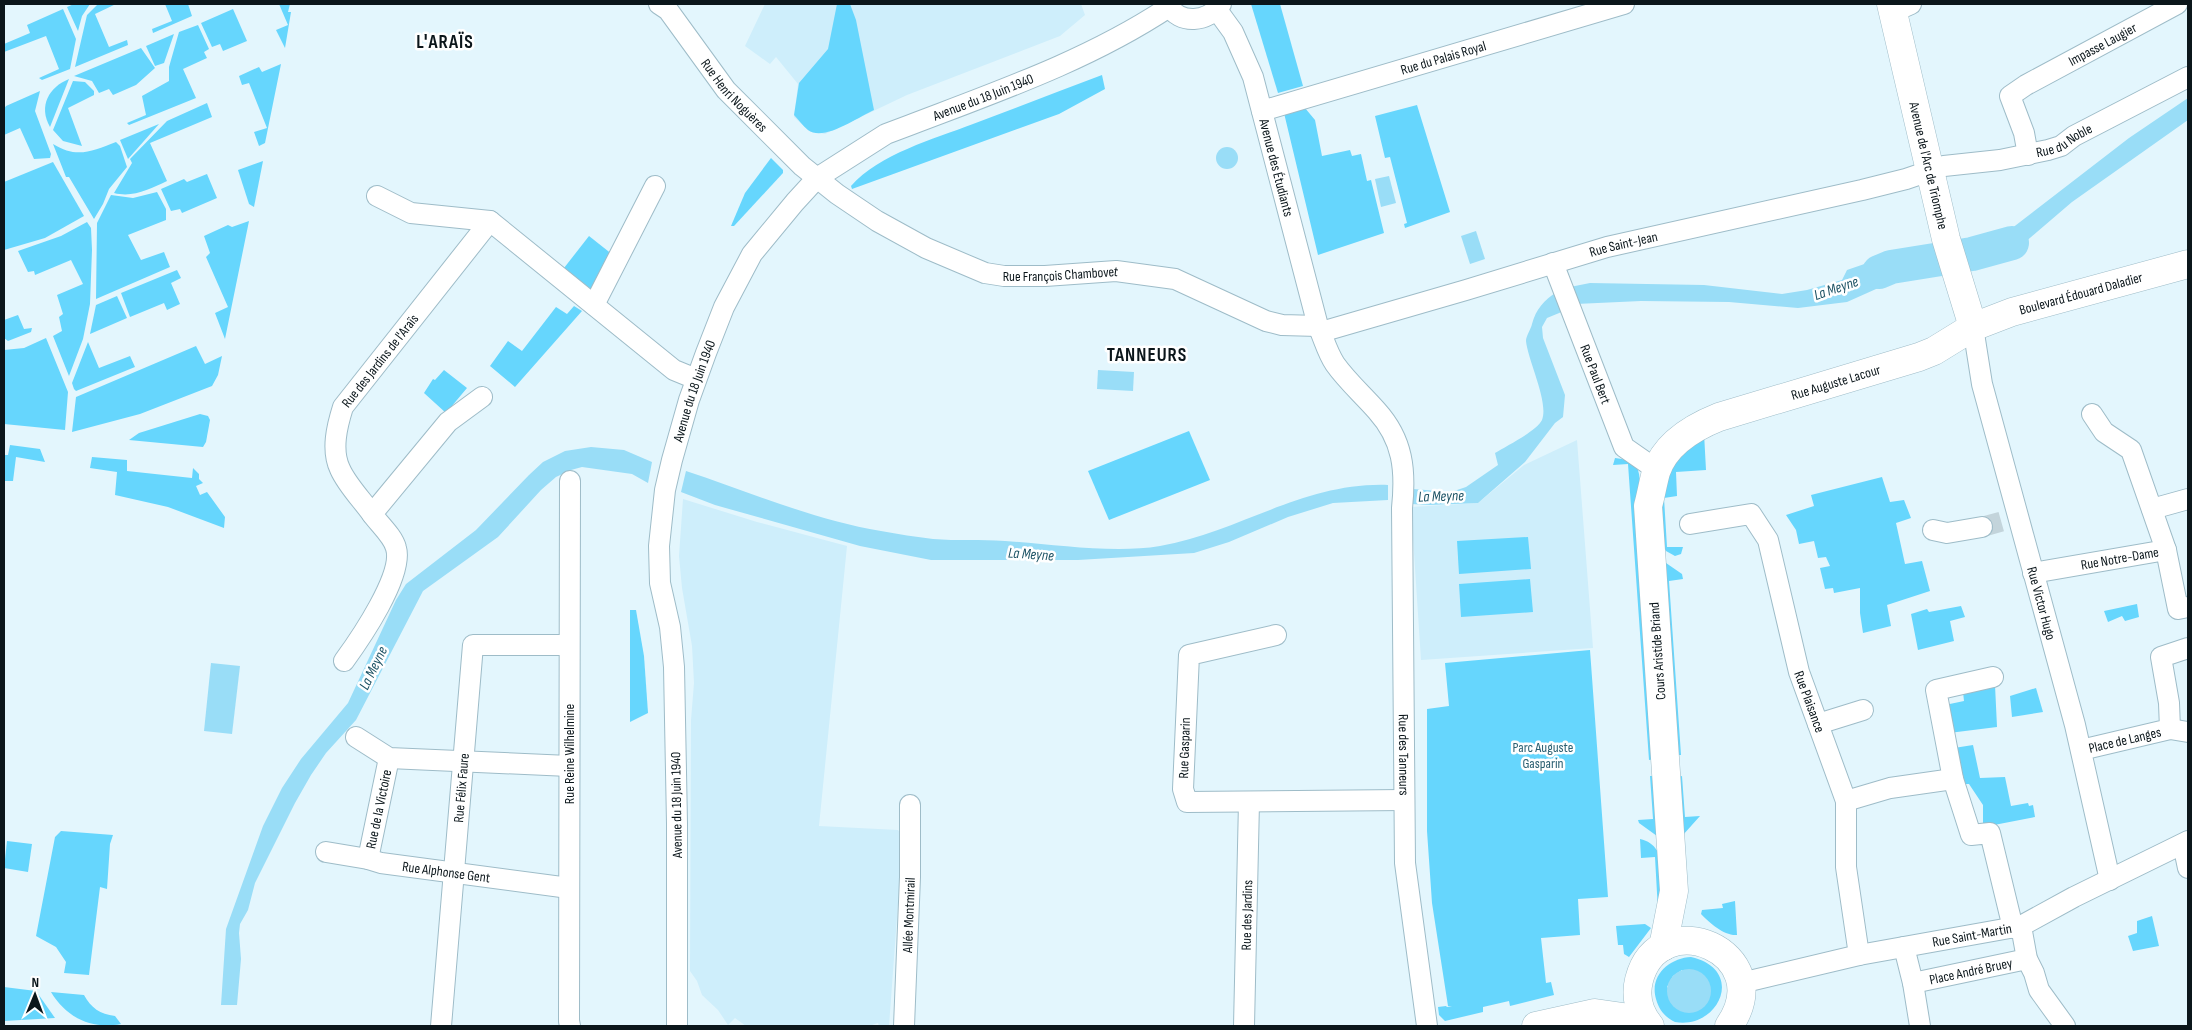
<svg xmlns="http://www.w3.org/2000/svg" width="2192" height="1030" viewBox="0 0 2192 1030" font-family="'Sofia Sans Condensed',sans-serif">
  <rect width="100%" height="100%" fill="#e3f6fd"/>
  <g fill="#ceeefb">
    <polygon points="765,4 1081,4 1085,15 1060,36 907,95 825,134 809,131 794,117 798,84 776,57 770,64 745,46"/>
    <polygon points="1577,440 1593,648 1421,660 1411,507 1478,503 1524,465"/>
    <polygon points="683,499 757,522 847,546 819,826 898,830 903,836 889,1026 879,1026 878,1023 869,1026 746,1026 735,1018 728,1025 718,1010 702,995 697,981 690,971 691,720 694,683 692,646 682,588 679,556"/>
  </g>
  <g fill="#66d6fd" fill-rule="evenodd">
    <polygon points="74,4 90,4 82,16 78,31 67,7"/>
    <polygon points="98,4 116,4 95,14 109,47 127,40 128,45 75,67 87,15"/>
    <polygon points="165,4 188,4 192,16 153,33 152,29 172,21"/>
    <polygon points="279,4 290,4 288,12 291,12 285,48 276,30 288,25"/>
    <path d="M837 4H850L856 20 874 110C858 117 824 142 808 130 803 126 799 120 794 115L799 83 828 49Z"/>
    <polygon points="1251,4 1280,4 1303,86 1278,93"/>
    <polygon points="63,9 76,39 70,69 42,80 39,78 59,69 46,36 4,52 4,44 30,33 27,25"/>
    <polygon points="233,9 247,41 223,51 220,44 212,47 201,23"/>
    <polygon points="198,25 209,49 204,52 207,58 183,69 196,98 129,125 127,123 146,115 142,96 169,81 169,67 179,32"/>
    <polygon points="174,34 164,63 155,66 146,46"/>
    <polygon points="141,48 155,68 136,85 113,95 109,89 99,93 92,81 74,76"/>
    <polygon points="281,64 265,143 259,146 254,132 267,128 249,83 242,85 239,76 259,67 262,72"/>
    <path d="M1102 75 1105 89 1059 114 852 189 851 186C879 154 934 139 973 124 1016 108 1059 91 1102 75Z"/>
    <path d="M69 79 50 127C38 106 49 87 69 79Z"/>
    <polygon points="73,81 85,82 94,91 94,95 68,108 82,146 63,141 53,130"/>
    <polygon points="40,91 35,111 51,154 50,158 34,159 20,128 4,135 4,109 6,106"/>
    <path d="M207 103 212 117 150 143 167 181C150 189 133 198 114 193L132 163 130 159 167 121Z"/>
    <polygon points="1417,105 1450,212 1405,228 1404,224 1407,223 1390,157 1385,158 1375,116"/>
    <polygon points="1305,108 1315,120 1322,156 1350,150 1352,156 1361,154 1367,181 1371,180 1384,233 1318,255 1284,113"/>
    <polygon points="159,124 128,159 120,140"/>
    <path d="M116 142 120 146 127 167 109 189 103 204 94 219 69 177H66L53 144C77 159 92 151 116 142Z"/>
    <polygon points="771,158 783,170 783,173 734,226 731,226 745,193"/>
    <polygon points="263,161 254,207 249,204 238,170"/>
    <polygon points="53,162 84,216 45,238 4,250 4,182"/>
    <polygon points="207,174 217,198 182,213 180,209 171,211 161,189 184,179 187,182"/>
    <polygon points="157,192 166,209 166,220 128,235 141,260 164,252 170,267 96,299 97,223 111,195 133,198"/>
    <polygon points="249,221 225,339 215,313 228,307 206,257 210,253 204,236 228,225 232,227"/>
    <polygon points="87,222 91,228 92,250 90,304 83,339 69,376 53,336 62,331 59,317 63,314 57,295 83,284 71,260 35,275 34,271 28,272 18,251 61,236"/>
    <polygon points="589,236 613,255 596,293 564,268"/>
    <polygon points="177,270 181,278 171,283 180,304 167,310 164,303 130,317 121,293"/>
    <polygon points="117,296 127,318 90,334 96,305"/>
    <polygon points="574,306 582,311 515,387 490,366 508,341 522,351 556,307 567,314"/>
    <polygon points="18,315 24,329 32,328 31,332 8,341 4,338 4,320"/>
    <polygon points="46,338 68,392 65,430 4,424 4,350 24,348"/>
    <polygon points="88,342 99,368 130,356 135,367 76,391 74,389 72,383"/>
    <polygon points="196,346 205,364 222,356 218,375 212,386 140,414 72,432 76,397"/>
    <polygon points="444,370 467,388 446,413 424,393 433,379 435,380"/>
    <polygon points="200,414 208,416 210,420 206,442 203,447 129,440 139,433"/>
    <polygon points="1189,431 1210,480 1109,520 1088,471"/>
    <polygon points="1704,433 1706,470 1676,472 1677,496 1664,498 1667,547 1683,547 1681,554 1675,556 1666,551 1660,541 1657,507 1675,459"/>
    <polygon points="10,445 40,449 45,462 16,457 13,481 4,481 4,455 8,455"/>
    <polygon points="92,457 127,460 127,471 192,478 193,468 199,474 199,479 203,483 196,486 200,495 207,492 225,517 224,528 168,507 115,495 117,472 90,468"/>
    <path d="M1615 458C1651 461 1637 487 1637 511L1655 759 1649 760 1628 464 1613 465Z"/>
    <polygon points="1882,477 1890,502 1904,500 1911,518 1896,523 1905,564 1922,561 1930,591 1887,605 1891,626 1863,633 1860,613 1860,588 1834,593 1833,588 1825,589 1820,568 1830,566 1826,557 1818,558 1814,541 1799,544 1796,530 1786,515 1814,506 1811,495"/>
    <polygon points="1528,537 1531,569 1459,574 1457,541"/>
    <polygon points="1666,563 1682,574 1683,579 1669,581 1681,755 1676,755 1662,565"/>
    <polygon points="1530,579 1533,612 1461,617 1459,584"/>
    <polygon points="2137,604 2139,617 2125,621 2122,616 2108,622 2104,611"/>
    <polygon points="1961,606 1965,617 1950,621 1954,641 1918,650 1911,614 1927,609 1929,612"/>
    <polygon points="630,610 636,610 644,656 648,713 630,722"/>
    <polygon points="1590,650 1608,897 1578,899 1580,935 1541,938 1546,983 1551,982 1554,995 1510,1006 1509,1001 1483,1007 1483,1012 1445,1021 1439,1015 1438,1007 1446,1006 1447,1007 1452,1006 1448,1006 1432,903 1427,831 1427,709 1449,706 1445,663"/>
    <polygon points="1995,685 1997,727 1949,733 1945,705 1964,701 1963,692"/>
    <polygon points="2036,688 2043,712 2012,717 2010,696"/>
    <polygon points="1973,745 1980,778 2005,777 2011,806 2028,803 2029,806 2033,805 2035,817 1994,825 1983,830 1983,805 1969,784 1959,784 1954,748"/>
    <polygon points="1650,776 1656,776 1657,836 1639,823 1638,820 1653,819"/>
    <polygon points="1682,776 1685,817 1700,816 1683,835 1678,777"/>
    <polygon points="61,831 113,835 110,844 107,889 100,887 89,975 64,973 66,962 56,947 36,936 55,837"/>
    <path d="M1640 839C1672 846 1661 889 1658 911L1655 857 1641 858Z"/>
    <polygon points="7,841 32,844 28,872 4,868"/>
    <path d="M1735 901 1737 935C1724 936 1710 923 1701 914L1702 910 1723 908 1722 904Z"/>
    <polygon points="2152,916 2159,946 2133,951 2128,936 2137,933 2137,921"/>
    <polygon points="1645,924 1651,928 1629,957 1624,954 1623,945 1618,945 1616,926"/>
    <path d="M1691 957C1747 970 1718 1030 1675 1022 1665 1017 1659 1010 1656 999 1649 975 1670 958 1691 957ZM1682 970 1705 1005 1694 1012 1667 987 1673 976Z"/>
    <polygon points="4,987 36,991 55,1018 4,1021"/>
    <path d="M51 992 84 995C91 1008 100 1014 115 1016L121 1024C91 1030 66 1017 51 992Z"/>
  </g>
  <g fill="#99ddf7">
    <polygon points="2188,98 2188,120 2072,202 2017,249 2007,256 1973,267 1963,243 2007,232 2129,138"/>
    <circle cx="1227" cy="158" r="11"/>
    <polygon points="1389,176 1396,203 1381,207 1375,179"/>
    <polygon points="1476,231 1485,259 1470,264 1461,236"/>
    <polygon points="1920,250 1925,276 1885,285 1847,302 1798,308 1729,302 1641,301 1576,304 1570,287 1590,283 1704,285 1782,294 1807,290 1842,280 1847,270 1876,260"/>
    <path d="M1557 292 1564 311 1547 318 1542 327 1543 338 1565 395 1563 417 1555 423 1525 462 1478 503 1430 505 1411 504 1413 489 1451 492 1466 487 1498 465 1495 453C1506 446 1537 431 1542 420 1549 402 1528 361 1526 341 1526 336 1531 329 1532 324 1536 309 1544 300 1557 292Z"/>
    <polygon points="1098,370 1134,372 1133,391 1097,389"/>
    <polygon points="591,447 624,450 652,462 648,483 632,474 582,467 571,470 556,477 541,490 498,537 423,591 356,720 326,753 311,775 295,803 255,883 248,910 240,924 239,933 241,959 237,1005 221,1005 226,929 263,826 282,788 301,759 348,703 396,600 406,584 476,530 529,475 543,462 565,451"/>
    <path d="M686 471C750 492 814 520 881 531 898 534 916 537 933 539 957 541 981 539 1005 541 1053 544 1113 554 1160 546 1239 532 1304 482 1388 485V500L1333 503 1288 517 1229 542 1194 553 1078 560H931L860 546 715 505 681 492Z"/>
    <polygon points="211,663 240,666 232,734 204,731"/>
    <circle cx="1689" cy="991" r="22"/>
  </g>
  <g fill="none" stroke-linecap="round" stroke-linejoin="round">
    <polyline stroke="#99ddf7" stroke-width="34" points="1879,272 1891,267 1972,254 2012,243"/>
    <polyline stroke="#c3d4db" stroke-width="20" stroke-dasharray="20 10" stroke-linecap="butt" points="1982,527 2014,518"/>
    <g stroke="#9ebcc8" stroke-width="22">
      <g id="street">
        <path id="s1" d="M659 4 668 10 726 90 802 166 837 194 877 221 926 248 985 273 1004 276H1045L1116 271 1175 279 1266 321 1282 325 1318 326"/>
        <path d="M1167 4C1180 26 1208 22 1221 4"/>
        <path id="s2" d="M1217 10 1233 32 1253 77 1318 326C1324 339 1327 352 1335 364 1347 381 1363 395 1377 411 1403 440 1406 470 1402 508L1405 863 1427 1026"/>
        <polyline points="1893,12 1911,4"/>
        <path id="s3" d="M1262 111 1624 4"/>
        <path id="s4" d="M2028 155 2024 133 2010 96 2026 85 2177 4"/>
        <polyline points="377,196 411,213 490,221 674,370 696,379"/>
        <path id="s5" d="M1553 263 1624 447 1657 470"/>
        <polyline points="594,305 655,186"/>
        <path id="s6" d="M1973 327 1982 384 2075 725 2110 880"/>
        <path id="s7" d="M1321 332 1466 290 1607 247 1862 190 1906 179 1944 166 2000 160 2048 150 2061 146 2074 136 2188 77"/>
        <polyline points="2092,414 2104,432 2131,450 2166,550 2178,609 2188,607"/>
        <polyline points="570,481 569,1021 570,1026"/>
        <polyline points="2152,509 2188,499"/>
        <path id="s8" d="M372 514C362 500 347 485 340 469 331 450 337 426 343 407L490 221"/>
        <path id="s9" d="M1690 524 1751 514 1768 540 1799 672 1846 801V867L1859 955"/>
        <polyline points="1933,530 1947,533 1982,527"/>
        <path id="s10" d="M2033 573 2166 550"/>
        <polyline points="1276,635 1189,655 1183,789 1187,802 1404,800"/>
        <path d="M344 661C360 639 404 575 396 548 393 536 379 524 372 514L448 422 482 397"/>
        <polyline points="1993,677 1936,690 1953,779 1971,835 1990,833 2013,928"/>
        <polyline points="1818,724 1863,710"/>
        <polyline points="2170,729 2188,732"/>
        <polyline points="356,737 389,758 569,766"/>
        <path id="s11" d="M2081 750 2170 729 2169 703 2161 657 2188 648"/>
        <polyline points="1846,801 1890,788 1953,779"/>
        <polyline points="2183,844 2188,868"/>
        <path id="s12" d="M326 852 368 859 381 863 569 888"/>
        <path id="s13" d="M368 859 389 758"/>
        <polyline points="2021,926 2027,959 2034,973 2039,990 2065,1026"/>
        <polyline points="1904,947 1913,983 1920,1026"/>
        <path id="s14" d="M1741 983 1859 955 2021 926 2074 897 2188 841"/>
        <path id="s15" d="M1913 983 2027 959"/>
        <path id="s16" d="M441 1026 473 645H569"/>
        <path id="s17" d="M677 1026V824L674 667 670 627 660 583 659 546 665 490 672 460 689 400 706 353 724 307 752 254 795 202 817 178 886 134 910 125C999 91 1089 60 1169 7"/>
        <path id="s18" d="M904 1026 910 877V805"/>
        <path id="s19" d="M1244 1026 1249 802"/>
      </g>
    </g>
    <g stroke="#9ebcc8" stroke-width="29">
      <g id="primary">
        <path id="s20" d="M1891 4 1946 239 1973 327"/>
        <path id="s21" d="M1663 947 1674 891 1648 506C1651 495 1653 483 1656 472 1665 444 1694 427 1719 417L1919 357 1934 351 1973 327 2012 312 2188 264"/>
        <polyline points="1536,1026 1595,1013 1644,1020"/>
        <path d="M1650 1026C1639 1013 1635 996 1639 980 1659 902 1780 952 1729 1026"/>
      </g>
    </g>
    <use href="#street" stroke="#fff" stroke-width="20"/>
    <use href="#primary" stroke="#fff" stroke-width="28"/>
  </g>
  <g text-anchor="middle" stroke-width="5" stroke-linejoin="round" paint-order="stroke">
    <g font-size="14" fill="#0b161b" stroke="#fff">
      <text dy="5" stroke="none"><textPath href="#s4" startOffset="168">Impasse Laugier</textPath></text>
      <text dy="5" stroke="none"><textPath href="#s3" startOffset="189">Rue du Palais Royal</textPath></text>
      <text dy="5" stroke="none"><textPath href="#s1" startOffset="119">Rue Henri Noguères</textPath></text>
      <text dy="5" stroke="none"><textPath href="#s17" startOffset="1076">Avenue du 18 Juin 1940</textPath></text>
      <text dy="5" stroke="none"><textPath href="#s7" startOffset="769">Rue du Noble</textPath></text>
      <text dy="5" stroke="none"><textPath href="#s20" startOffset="166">Avenue de l'Arc de Triomphe</textPath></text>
      <text dy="5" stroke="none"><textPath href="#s2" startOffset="170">Avenue des Étudiants</textPath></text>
      <text dy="5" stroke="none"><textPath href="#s7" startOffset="315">Rue Saint-Jean</textPath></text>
      <text dy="5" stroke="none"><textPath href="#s1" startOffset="506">Rue François Chambovet</textPath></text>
      <text dy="5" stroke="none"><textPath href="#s21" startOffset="948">Boulevard Édouard Daladier</textPath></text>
      <text dy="5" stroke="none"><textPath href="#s8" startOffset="178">Rue des Jardins de l'Araïs</textPath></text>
      <text dy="5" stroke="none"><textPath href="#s5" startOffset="119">Rue Paul Bert</textPath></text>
      <text dy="5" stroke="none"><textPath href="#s21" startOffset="686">Rue Auguste Lacour</textPath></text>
      <text dy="5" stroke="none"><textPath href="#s17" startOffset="641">Avenue du 18 Juin 1940</textPath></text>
      <text dy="5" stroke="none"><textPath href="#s10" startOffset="88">Rue Notre-Dame</textPath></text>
      <text dy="5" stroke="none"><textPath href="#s6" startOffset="285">Rue Victor Hugo</textPath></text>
      <text transform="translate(1657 651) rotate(-94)" y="5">Cours Aristide Briand</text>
      <text dy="5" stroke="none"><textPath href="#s9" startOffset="260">Rue Plaisance</textPath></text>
      <text dy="5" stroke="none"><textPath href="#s11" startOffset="45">Place de Langes</textPath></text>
      <text transform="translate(1184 748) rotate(-88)" y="5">Rue Gasparin</text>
      <text transform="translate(569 754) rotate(-90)" y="5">Rue Reine Wilhelmine</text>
      <text dy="5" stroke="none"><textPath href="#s2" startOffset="789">Rue des Tanneurs</textPath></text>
      <text dy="5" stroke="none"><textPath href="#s16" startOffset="239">Rue Félix Faure</textPath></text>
      <text transform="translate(676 805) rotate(-91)" y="5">Avenue du 18 Juin 1940</text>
      <text dy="5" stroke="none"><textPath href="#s13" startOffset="51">Rue de la Victoire</textPath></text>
      <text dy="5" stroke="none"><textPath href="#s12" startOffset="122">Rue Alphonse Gent</textPath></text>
      <text dy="5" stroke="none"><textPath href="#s19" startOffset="111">Rue des Jardins</textPath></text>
      <text dy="5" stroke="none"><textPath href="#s18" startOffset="111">Allée Montmirail</textPath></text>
      <text dy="5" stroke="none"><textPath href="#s14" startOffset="236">Rue Saint-Martin</textPath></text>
      <text dy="5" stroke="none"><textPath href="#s15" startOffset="59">Place André Bruey</textPath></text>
    </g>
    <g font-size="14" fill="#295e70" stroke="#fff">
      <text x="1543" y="752">Parc Auguste<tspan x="1543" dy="16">Gasparin</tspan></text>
    </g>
    <g font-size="15" font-style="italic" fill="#1c5264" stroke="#fff">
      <text transform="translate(1836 288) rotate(-19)" y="5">La Meyne</text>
      <text transform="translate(1441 496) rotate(-2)" y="5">La Meyne</text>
      <text transform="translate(1031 554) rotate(4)" y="5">La Meyne</text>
      <text transform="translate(373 668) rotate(-64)" y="5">La Meyne</text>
    </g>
    <g font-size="19" font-weight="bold" letter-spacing="1" fill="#0b161b" stroke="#fff">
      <text x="445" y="48">L'ARAÏS</text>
      <text x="1147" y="361">TANNEURS</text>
    </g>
  </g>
  <rect width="2192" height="1030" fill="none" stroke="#0b161b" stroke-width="10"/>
  <g transform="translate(35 995) rotate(1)" stroke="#ffffff" stroke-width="4" paint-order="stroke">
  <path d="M0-4L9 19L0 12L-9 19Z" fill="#0b161b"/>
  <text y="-8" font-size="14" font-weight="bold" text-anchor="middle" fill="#0b161b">N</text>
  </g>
</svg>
